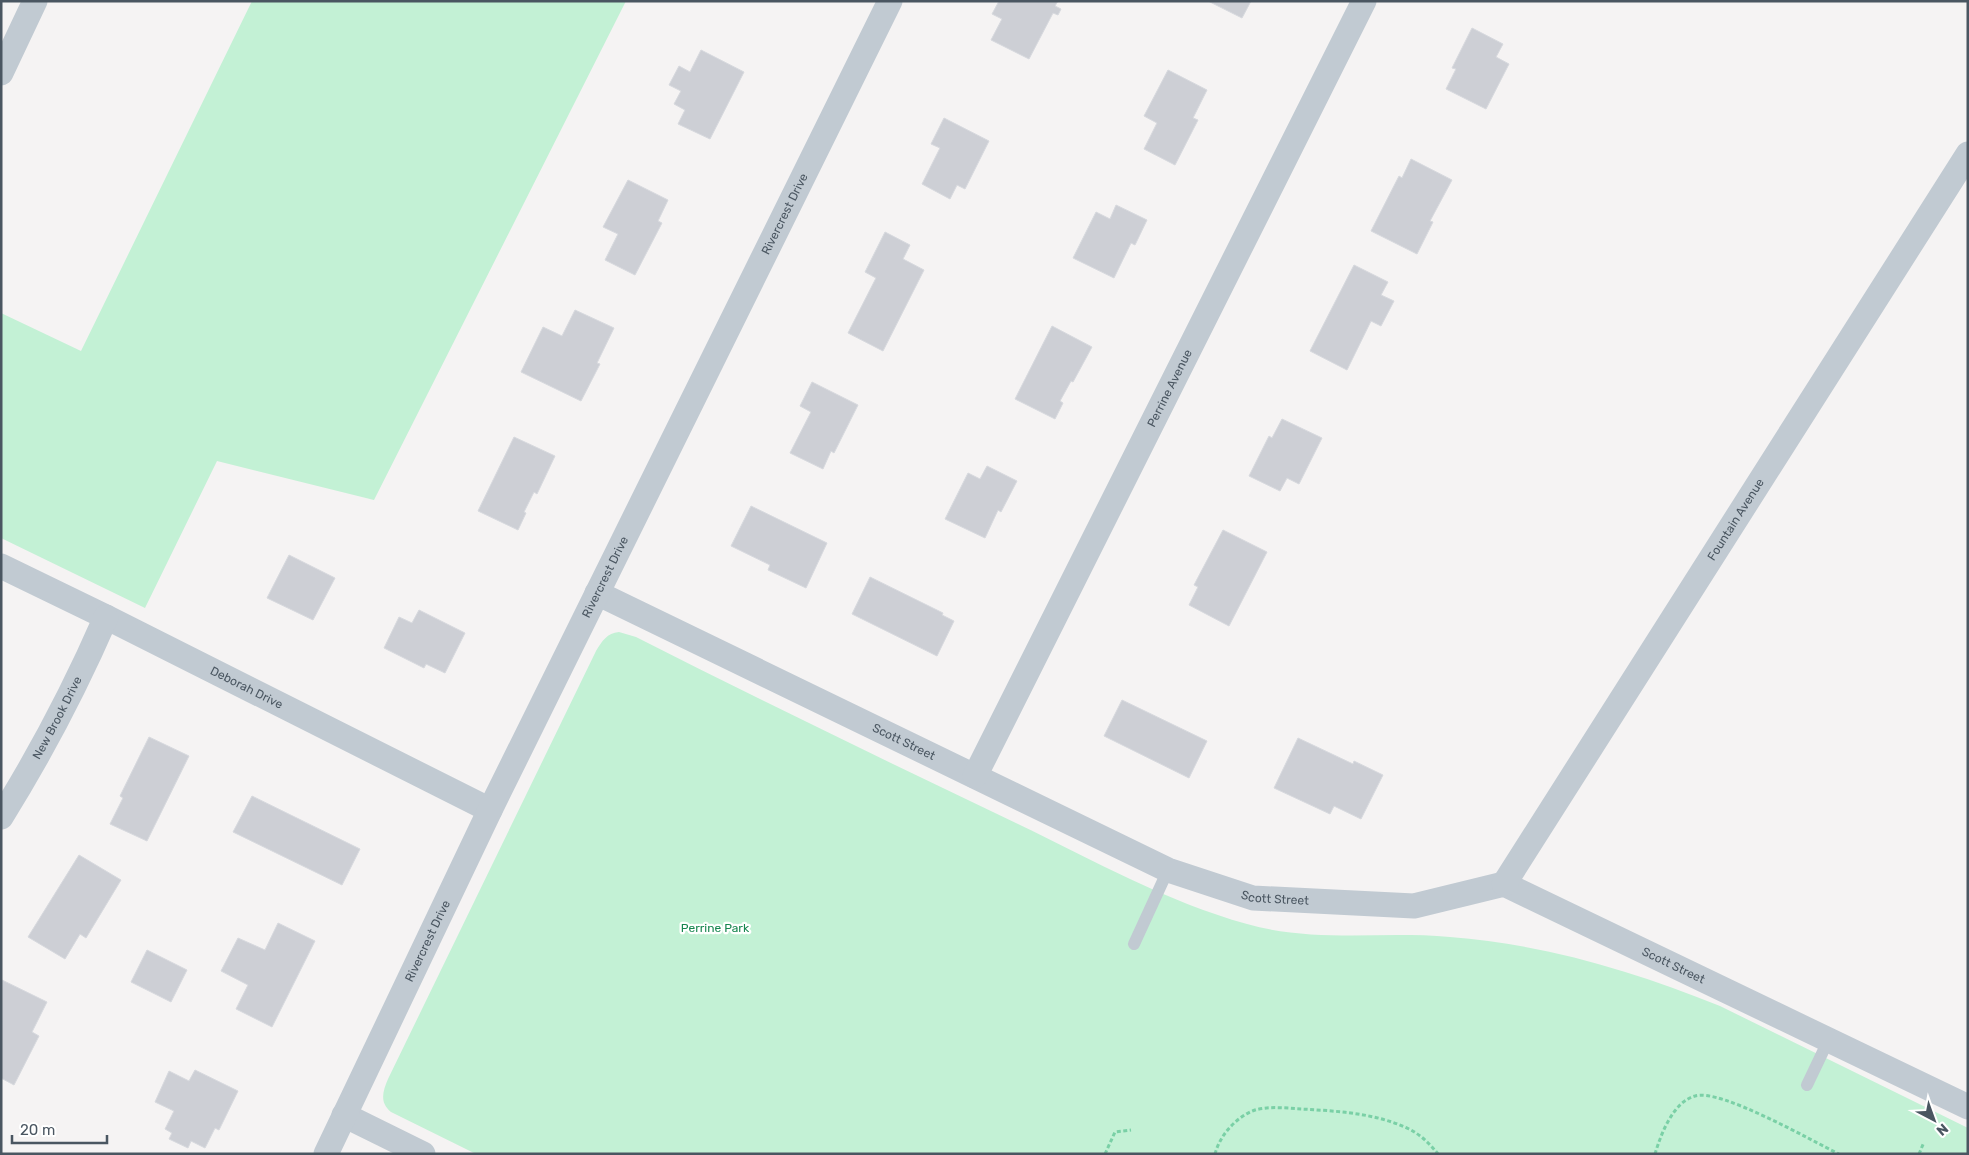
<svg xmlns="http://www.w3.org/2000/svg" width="1969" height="1155" viewBox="0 0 1969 1155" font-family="Rubik,sans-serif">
  <rect width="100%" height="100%" fill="#f5f3f3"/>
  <g fill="#c3f1d5">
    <polygon points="252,1 626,1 374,500 217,461 145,608 1,538 1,313 81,351"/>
    <path d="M619 632 636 637C762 701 890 763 1018 824 1093 860 1167 902 1247 924 1313 943 1382 931 1450 937 1543 944 1634 971 1720 1006L1968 1128V1154H476L391 1112C379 1102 383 1091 388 1079L596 651C602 641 607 633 619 632Z"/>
  </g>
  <g fill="#cdcfd5" stroke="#d7d9de">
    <polygon points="999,1 1058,1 1055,6 1061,9 1058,15 1053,13 1029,59 991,40 1002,19 992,14"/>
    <polygon points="1208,1 1251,1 1242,18"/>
    <polygon points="1472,28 1503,44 1496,57 1509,64 1486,109 1446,89 1456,69 1452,68"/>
    <polygon points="701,50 744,72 710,139 678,124 685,110 674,104 681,91 669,85 679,66 690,72"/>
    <polygon points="1168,70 1207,90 1193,118 1198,120 1175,165 1144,149 1157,123 1144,116"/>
    <polygon points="944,118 989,141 965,189 957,185 950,199 922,184 940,148 931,144"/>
    <polygon points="1411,159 1452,180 1430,221 1433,222 1417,254 1371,231 1399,176 1402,178"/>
    <polygon points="628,180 668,200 658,221 662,223 635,275 605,260 618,234 603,227"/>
    <polygon points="1116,205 1147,220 1135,245 1131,243 1114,278 1073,258 1096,212 1110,219"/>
    <polygon points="885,232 910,245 903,259 924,270 883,351 848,333 876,278 865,272"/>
    <polygon points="1354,265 1388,282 1381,295 1394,301 1381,326 1371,321 1347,370 1310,351"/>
    <polygon points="575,310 614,328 597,363 600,364 581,401 521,372 543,327 562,336"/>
    <polygon points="1052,326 1092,347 1073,382 1071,381 1060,401 1063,403 1055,419 1015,399"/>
    <polygon points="812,382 858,405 834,453 831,451 823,469 790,453 811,412 800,406"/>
    <polygon points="1282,419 1322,438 1299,484 1287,478 1280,491 1249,476 1269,436 1272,438"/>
    <polygon points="514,437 555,456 537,494 534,492 524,512 526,513 518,530 478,511"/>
    <polygon points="987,466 1017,481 1001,512 998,510 985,538 945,519 968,473 980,479"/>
    <polygon points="751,506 827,543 806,588 768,570 770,565 731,546"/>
    <polygon points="1223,530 1267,552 1229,626 1189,605 1198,587 1194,585"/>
    <polygon points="289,555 335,578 313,620 267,598"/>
    <polygon points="870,577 943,613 942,615 954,621 937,656 852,614"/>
    <polygon points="419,610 465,633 445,673 426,664 424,668 384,648 399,617 412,623"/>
    <polygon points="1122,700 1207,741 1189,778 1104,736"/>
    <polygon points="149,737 189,756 147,841 110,824 123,798 120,796"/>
    <polygon points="1298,738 1353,764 1354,761 1383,775 1361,819 1334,806 1330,814 1274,788"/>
    <polygon points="252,796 360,849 342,885 233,832"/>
    <polygon points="79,855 121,880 86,938 80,934 65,959 28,937"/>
    <polygon points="278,923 315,941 272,1027 236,1009 248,985 221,971 238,938 265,950"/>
    <polygon points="147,950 187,970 171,1002 131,982"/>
    <polygon points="2,980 47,1002 32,1032 39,1036 14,1085 1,1078"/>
    <polygon points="195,1070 238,1091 219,1130 215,1128 205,1148 191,1141 188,1148 169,1139 172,1133 165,1129 174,1111 155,1102 169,1071 189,1081"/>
  </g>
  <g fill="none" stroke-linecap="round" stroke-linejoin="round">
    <g stroke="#7ad0a6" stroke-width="3" stroke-dasharray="4 2.5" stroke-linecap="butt">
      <polyline points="1105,1154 1115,1132 1131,1130"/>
      <path d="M1215 1154C1220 1135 1236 1117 1255 1110 1269 1106 1286 1108 1301 1109 1337 1111 1376 1113 1409 1129 1421 1135 1430 1144 1438 1154"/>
      <path d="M1655 1154C1661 1134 1673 1102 1695 1096 1720 1088 1812 1141 1839 1154"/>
      <polyline points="1919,1154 1924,1142"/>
    </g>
    <g stroke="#c1cad2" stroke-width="12">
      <polyline points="1134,944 1168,870"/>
      <polyline points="1807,1085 1828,1041"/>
    </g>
    <g stroke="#c1cad2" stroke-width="25">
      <polyline points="1,73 35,1"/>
      <path id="s1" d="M1 566 106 617 490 810"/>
      <path id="s2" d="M597 593 1168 870 1253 898 1414 906 1504 884 1968 1107"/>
      <path id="s3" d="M975 776 1364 1"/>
      <path id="s4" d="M1 817C41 753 76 686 106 617"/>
      <path id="s5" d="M1504 884 1968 154"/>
      <polyline points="344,1115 423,1154"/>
      <path id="s6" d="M326 1154 490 810 890 1"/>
    </g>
  </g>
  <g text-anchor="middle" stroke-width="4.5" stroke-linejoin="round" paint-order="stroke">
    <g font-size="12" fill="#4a5661" stroke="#fff">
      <text dy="4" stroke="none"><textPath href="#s6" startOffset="1046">Rivercrest Drive</textPath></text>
      <text dy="4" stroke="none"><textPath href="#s3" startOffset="434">Perrine Avenue</textPath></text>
      <text dy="4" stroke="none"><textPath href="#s5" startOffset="432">Fountain Avenue</textPath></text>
      <text dy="4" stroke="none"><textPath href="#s6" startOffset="641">Rivercrest Drive</textPath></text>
      <text dy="4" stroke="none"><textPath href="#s1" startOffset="274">Deborah Drive</textPath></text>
      <text dy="4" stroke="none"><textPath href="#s4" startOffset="114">New Brook Drive</textPath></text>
      <text dy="4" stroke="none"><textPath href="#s2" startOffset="341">Scott Street</textPath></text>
      <text dy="4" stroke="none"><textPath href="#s2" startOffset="746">Scott Street</textPath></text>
      <text dy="4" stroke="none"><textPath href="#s6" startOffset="236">Rivercrest Drive</textPath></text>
      <text dy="4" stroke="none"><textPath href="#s2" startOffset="1166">Scott Street</textPath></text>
    </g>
    <g font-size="12" fill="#17864f" stroke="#fff">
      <text x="715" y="932">Perrine Park</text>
    </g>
  </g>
  <rect width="1969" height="1155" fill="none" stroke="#4a5661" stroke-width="5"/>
  <g transform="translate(1934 1120) rotate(139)" stroke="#ffffff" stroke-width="4" paint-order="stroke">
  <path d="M0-4L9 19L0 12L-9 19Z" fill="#4a5661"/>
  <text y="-8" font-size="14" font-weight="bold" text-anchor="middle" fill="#4a5661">N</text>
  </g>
  <path d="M12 1135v8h95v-8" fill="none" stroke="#4a5661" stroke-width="2.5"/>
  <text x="20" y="1135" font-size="15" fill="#4a5661" stroke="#ffffff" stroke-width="4" paint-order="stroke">20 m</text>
</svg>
